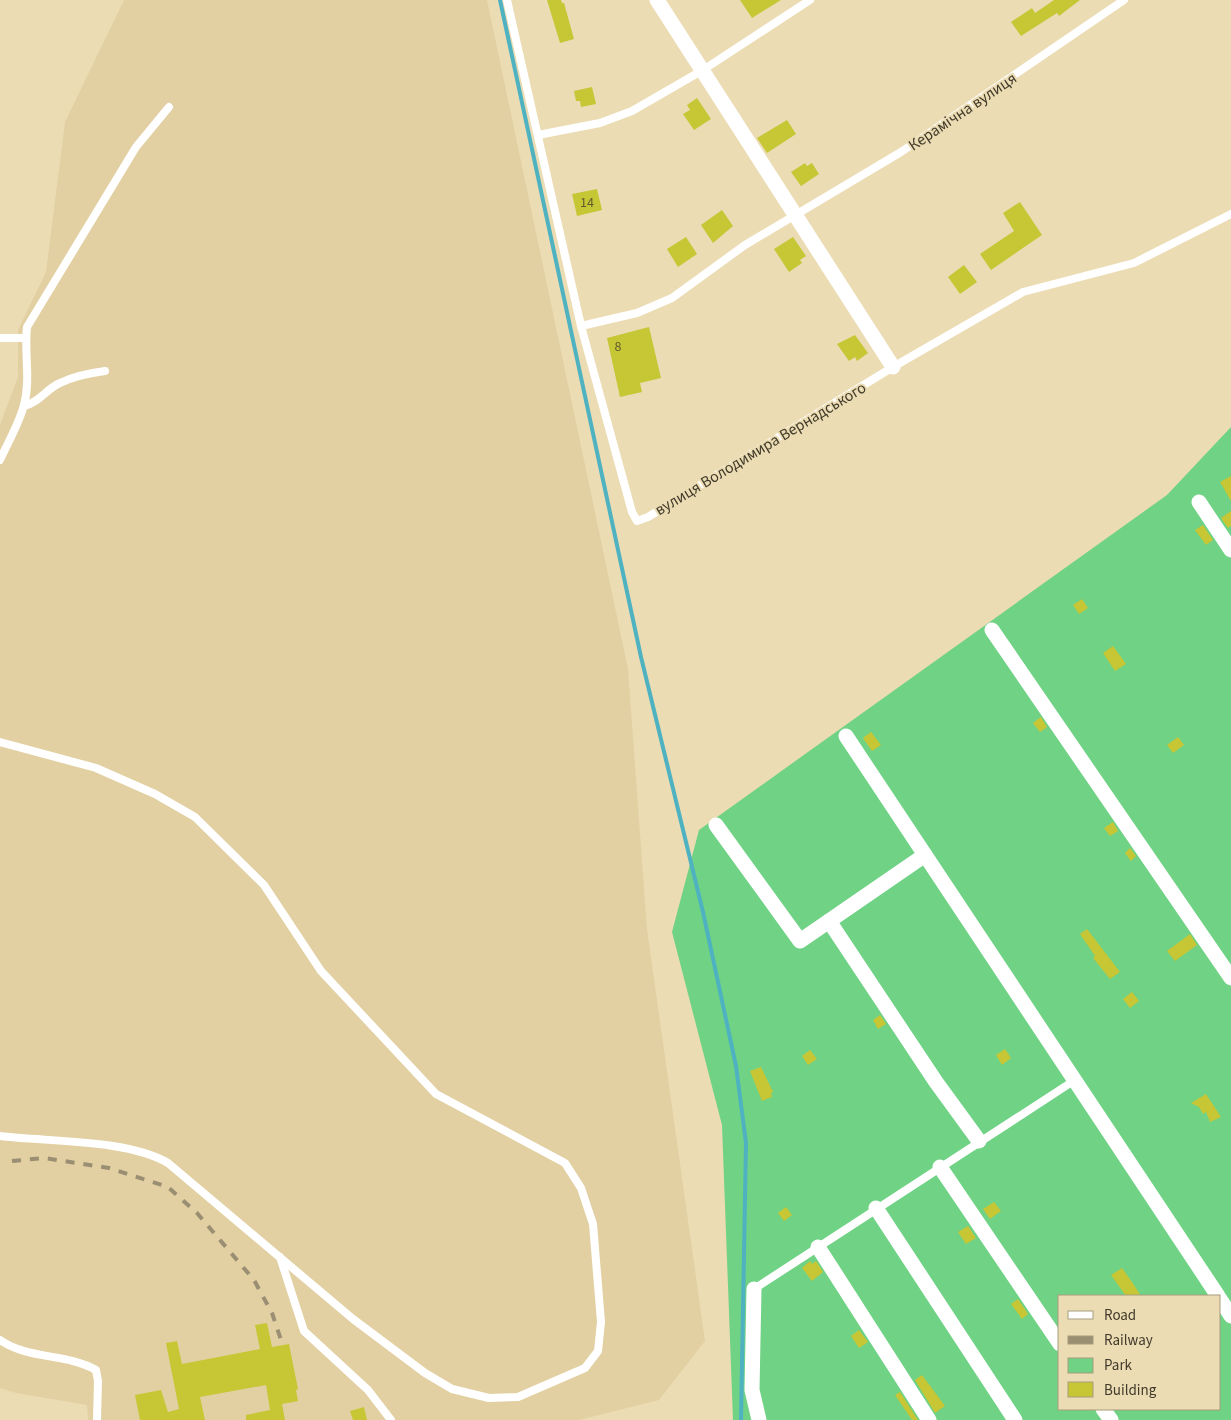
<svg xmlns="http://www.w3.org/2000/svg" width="1231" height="1420" viewBox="0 0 1231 1420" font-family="'Source Sans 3',sans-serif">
  <rect width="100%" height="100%" fill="#ebdcb4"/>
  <polygon fill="#e2d0a2" points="124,0 487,0 628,669 647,929 705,1341 659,1400 579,1420 88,1420 87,1405 16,1393 0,1388 0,425 18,377 18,330 46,272 65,122"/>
  <path fill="#70d285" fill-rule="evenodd" d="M1231 427V1420H733L722 1125 672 932 699 830 1167 495ZM1060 1296H1220V1409H1060Z"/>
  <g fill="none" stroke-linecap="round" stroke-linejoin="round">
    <polyline stroke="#4eb2c1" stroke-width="4" points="500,0 641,657 703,912 736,1066 746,1143 741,1420"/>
  </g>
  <g fill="#c7c635">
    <polygon points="547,0 561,0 562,3 564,3 574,39 560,43"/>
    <polygon points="740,0 781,0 752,18"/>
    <polygon points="1054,0 1080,0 1059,16 1057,13 1021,36 1011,22 1032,8 1035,13"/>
    <polygon points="592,87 596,104 581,107 580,101 576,101 574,91"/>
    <polygon points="697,98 711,119 694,130 683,114 690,110 687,105"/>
    <polygon points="787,120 796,134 767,153 757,138"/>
    <polygon points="805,163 807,166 812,163 819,174 801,186 791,172"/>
    <polygon points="597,189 602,210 577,216 572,194"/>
    <polygon points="1020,202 1042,235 991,270 980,254 1014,231 1003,213"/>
    <polygon points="722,210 733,226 713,243 701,225"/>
    <polygon points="686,237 697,254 678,267 667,249"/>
    <polygon points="793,237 806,256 800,260 802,263 789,272 774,249"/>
    <polygon points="964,265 977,282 960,294 948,277"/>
    <polygon points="649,327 661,378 640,383 642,392 620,397 607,338"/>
    <polygon points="855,335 868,353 857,361 855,357 849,361 837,344"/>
    <polygon points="1231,476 1231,501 1220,482"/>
    <polygon points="1231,511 1231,526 1228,528 1221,518"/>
    <polygon points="1203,525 1213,540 1206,545 1195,530"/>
    <polygon points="1082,599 1088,608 1079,614 1073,605"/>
    <polygon points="1113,646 1126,664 1115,671 1103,653"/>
    <polygon points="1041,717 1047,727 1040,732 1033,723"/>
    <polygon points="871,732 881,745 872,751 863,738"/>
    <polygon points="1178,737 1184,745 1173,753 1167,745"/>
    <polygon points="1113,822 1118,831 1110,836 1104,828"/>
    <polygon points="1130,848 1136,856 1131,861 1125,853"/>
    <polygon points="1087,929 1120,972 1110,979 1093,958 1095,956 1080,934"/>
    <polygon points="1190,934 1197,945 1175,961 1167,951"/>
    <polygon points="1132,992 1139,1001 1130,1008 1123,999"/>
    <polygon points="880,1015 886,1024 878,1029 873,1020"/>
    <polygon points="1005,1049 1011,1058 1002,1065 996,1055"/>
    <polygon points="810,1050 817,1059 808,1065 802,1056"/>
    <polygon points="761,1067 773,1092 771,1093 772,1097 762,1101 750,1071"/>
    <polygon points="1206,1094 1221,1117 1210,1122 1206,1112 1203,1114 1199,1107 1191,1103"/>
    <polygon points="994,1202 1001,1211 990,1219 983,1209"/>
    <polygon points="786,1207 792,1215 784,1221 778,1213"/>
    <polygon points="968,1226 976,1238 966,1244 958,1232"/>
    <polygon points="810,1261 812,1264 816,1261 823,1272 812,1281 802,1268"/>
    <polygon points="1122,1268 1132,1282 1141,1296 1126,1296 1111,1275"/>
    <polygon points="1018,1299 1028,1314 1022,1319 1011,1304"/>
    <polygon points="267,1323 272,1347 289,1344 298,1389 296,1390 298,1401 282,1404 285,1420 246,1420 246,1415 270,1410 266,1385 200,1397 205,1420 140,1420 135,1395 161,1390 168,1412 179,1409 166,1343 177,1341 182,1364 260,1349 255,1325"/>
    <polygon points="859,1330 868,1342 859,1348 851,1336"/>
    <polygon points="922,1375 945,1406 935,1413 915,1380"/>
    <polygon points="900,1392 918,1420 912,1420 895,1395"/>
    <polygon points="364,1407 367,1420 353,1420 350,1411"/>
  </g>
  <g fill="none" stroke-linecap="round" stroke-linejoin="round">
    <g stroke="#fff" stroke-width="8">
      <polyline points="507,0 581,326 632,512 637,521 648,517 893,367 1023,292 1134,263 1231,214"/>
      <polyline points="538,135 600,123 632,111 703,70 810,0"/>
      <polyline points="581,326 637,313 672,298 745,245 901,152 1124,0"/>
      <polyline points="0,338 26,338"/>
      <path d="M24 406C40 402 46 389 60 383 74 376 90 373 105 371"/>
      <path d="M0 460C8 442 19 424 24 405 31 379 24 353 27 327L136 147 169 107"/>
      <path d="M0 742 96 768 155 794 195 817 264 885 321 971 436 1094 565 1163 581 1188 593 1224 601 1322 598 1351 585 1368 518 1397 489 1398 452 1389 425 1373 353 1319 168 1163C127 1139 48 1142 0 1136"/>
      <polyline points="280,1257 304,1331 368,1390 391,1420"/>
      <polyline points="754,1289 1075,1080"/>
      <path d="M0 1340C29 1360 67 1353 96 1370L98 1381 97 1420"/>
    </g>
    <g stroke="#fff" stroke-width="15">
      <polyline points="657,0 893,367"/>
      <polyline points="1199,502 1231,550"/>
      <polyline points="992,630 1231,978"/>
      <polyline points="846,736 1218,1296"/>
      <polyline points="716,825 800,941 925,855"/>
      <polyline points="829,921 936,1082 979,1141"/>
      <polyline points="940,1167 1060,1344"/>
      <polyline points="876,1208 1015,1420"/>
      <polyline points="818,1247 929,1420"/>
      <polyline points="754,1289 752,1390 759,1420"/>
      <polyline points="1220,1299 1231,1316"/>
      <polyline points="1103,1409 1111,1420"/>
    </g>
    <polyline stroke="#9a8f73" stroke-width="4" stroke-dasharray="9 9" stroke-linecap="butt" points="12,1161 44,1158 109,1168 168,1187 197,1213 254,1280 272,1313 282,1343"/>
  </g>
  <g text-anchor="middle" stroke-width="4" stroke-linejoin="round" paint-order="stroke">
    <g font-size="14" fill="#625d2d">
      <text x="587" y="207">14</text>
      <text x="618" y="351">8</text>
    </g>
    <g font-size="16" fill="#403a2a" stroke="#ebdcb4">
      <text transform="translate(962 111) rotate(-34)" y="6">Керамічна вулиця</text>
      <text transform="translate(760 448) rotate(-31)" y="6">вулиця Володимира Вернадського</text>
    </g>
  </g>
  <rect x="1058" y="1295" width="162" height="115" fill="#ebdcb4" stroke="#a79b7d"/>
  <rect x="1068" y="1311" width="25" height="8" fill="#ffffff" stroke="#a79b7d"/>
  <text x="1104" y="1320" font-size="15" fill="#403a2a">Road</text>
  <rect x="1068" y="1336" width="25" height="8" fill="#9a8f73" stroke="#a79b7d"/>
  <text x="1104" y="1345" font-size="15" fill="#403a2a">Railway</text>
  <rect x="1068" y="1358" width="25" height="15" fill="#70d285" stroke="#a79b7d"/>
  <text x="1104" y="1370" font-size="15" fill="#403a2a">Park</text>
  <rect x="1068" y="1382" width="25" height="15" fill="#c7c635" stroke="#a79b7d"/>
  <text x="1104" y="1395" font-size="15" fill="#403a2a">Building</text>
</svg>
